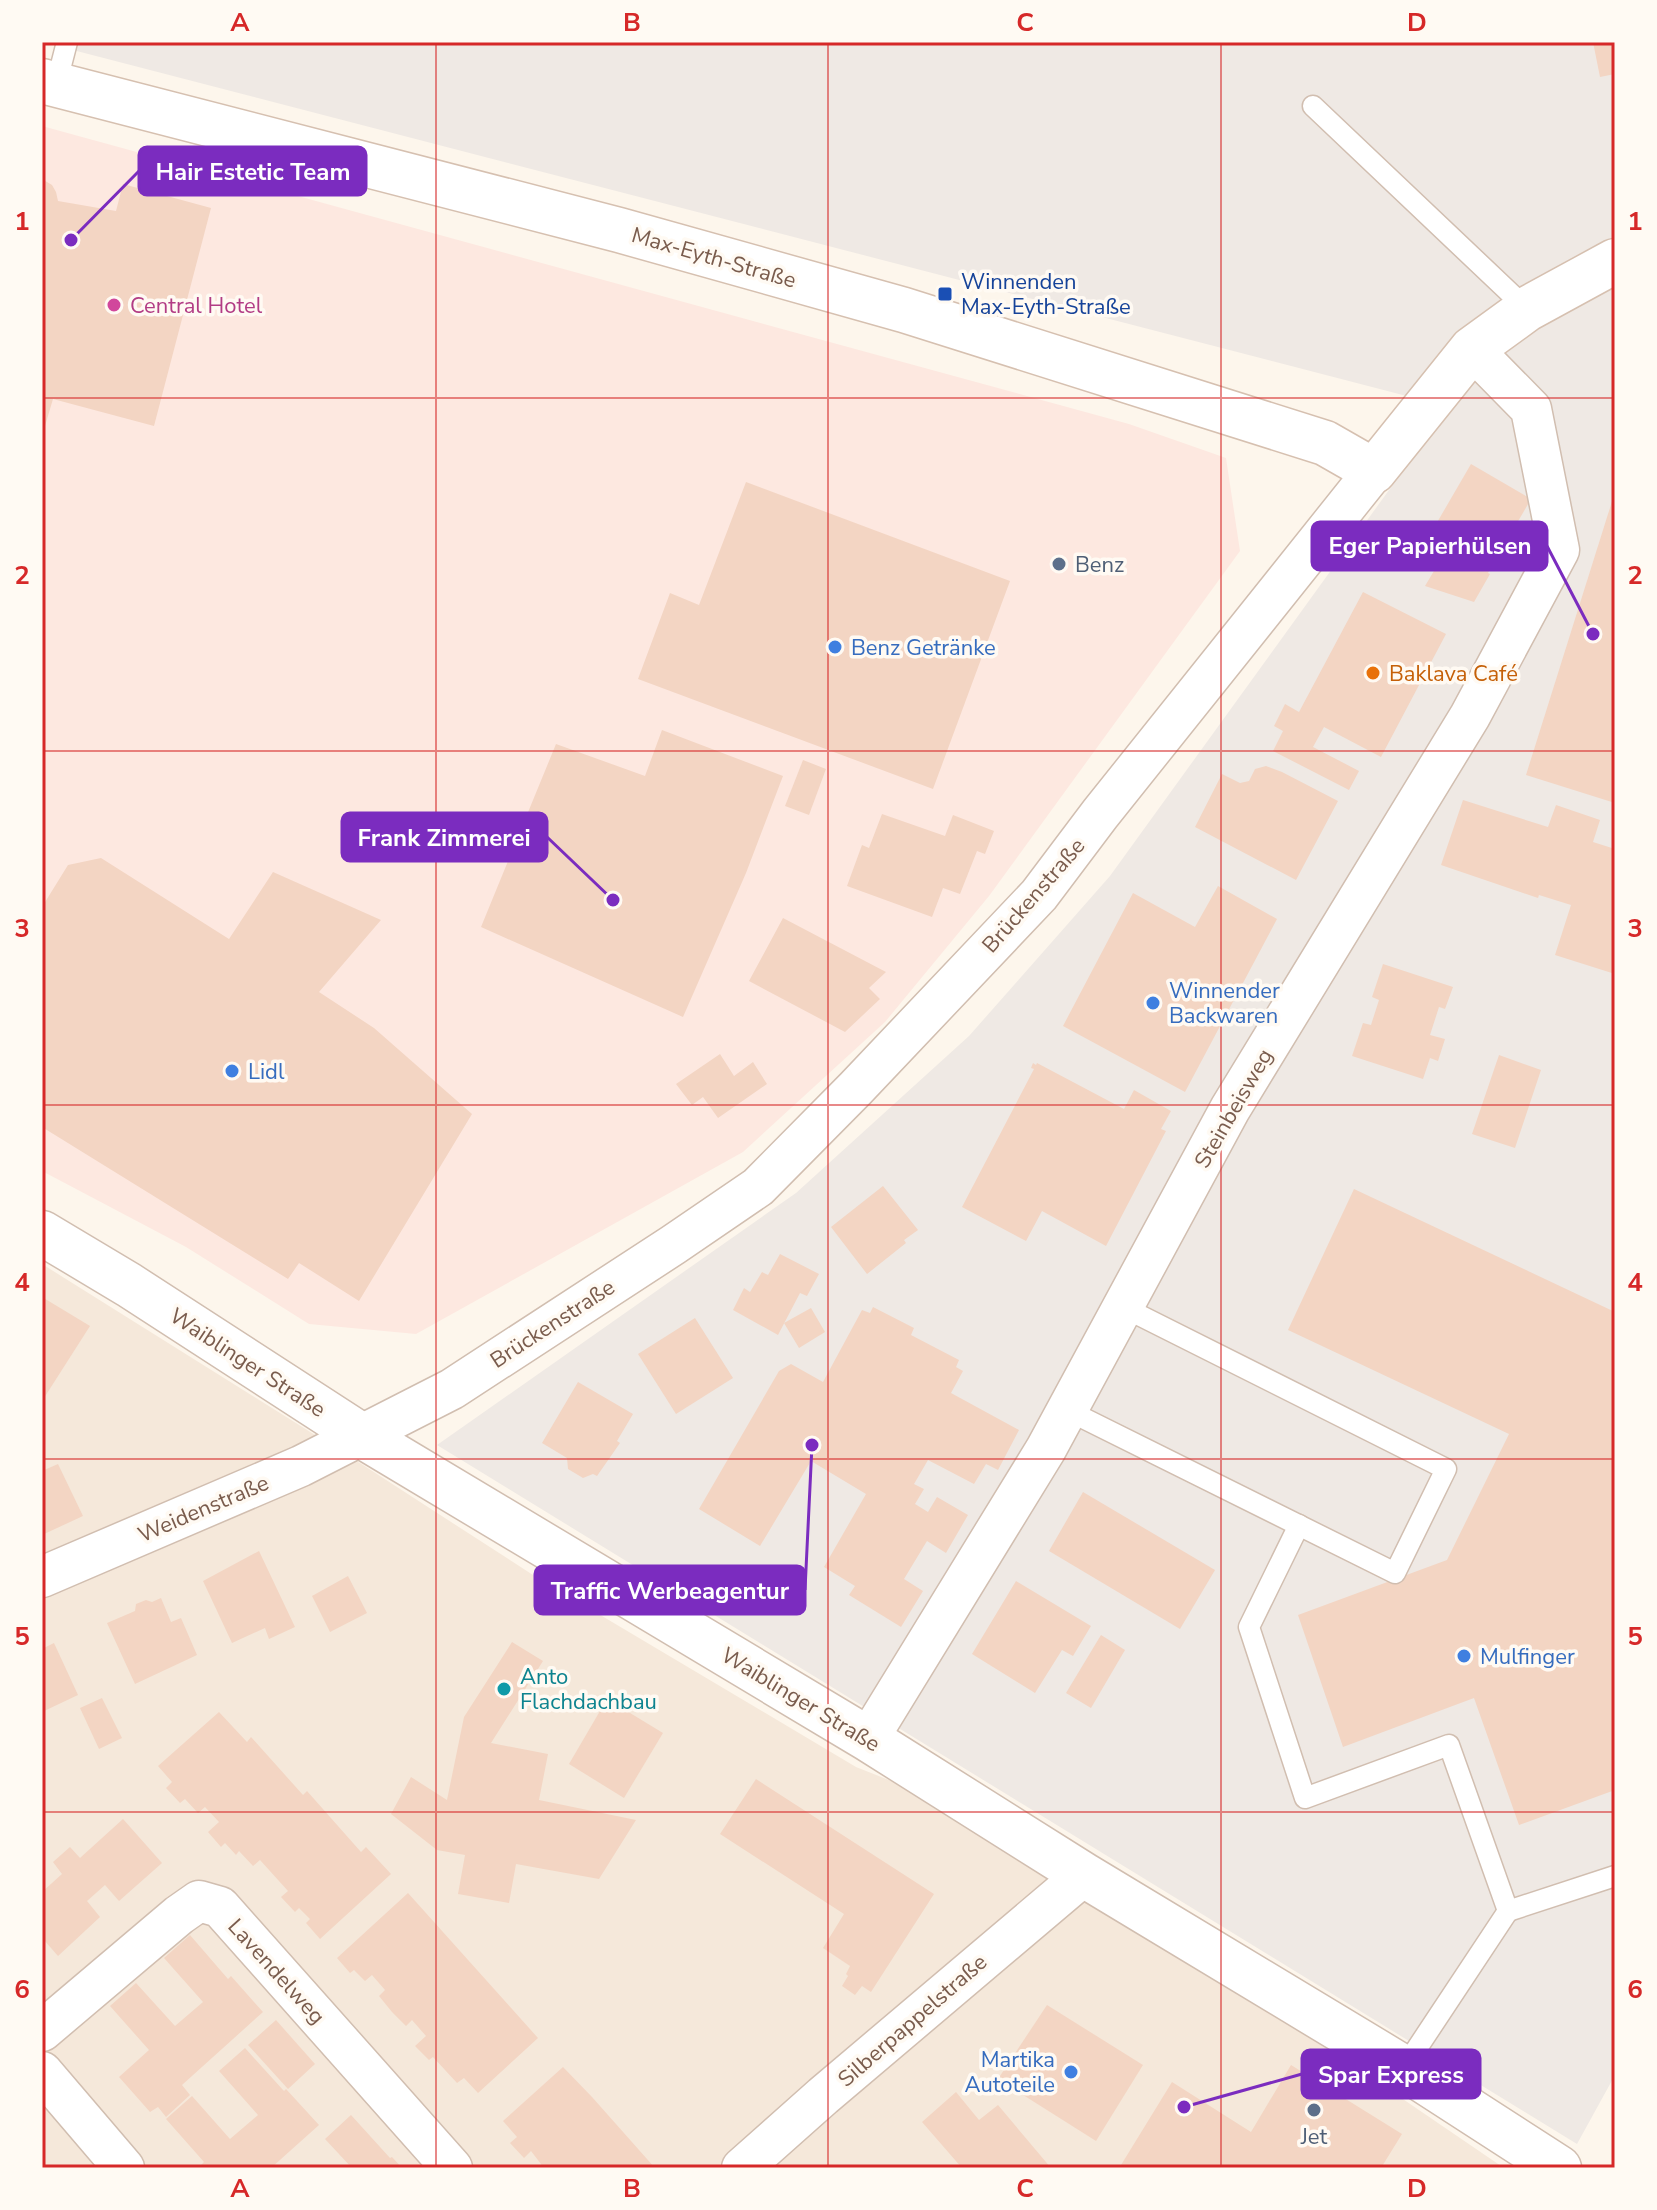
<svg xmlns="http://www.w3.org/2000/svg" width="1657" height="2210" viewBox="0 0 1657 2210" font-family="'Nunito Sans',sans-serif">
  <rect width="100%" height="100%" fill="#fdf6ec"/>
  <polygon fill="#f5e8da" points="42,1264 363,1465 533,1575 856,1767 1010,1828 1202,1945 1394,2093 1504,2168 42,2168"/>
  <polygon fill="#fde8e0" points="42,126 1129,424 1226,458 1240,551 989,896 885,1022 743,1152 416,1334 309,1324 186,1247 42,1171"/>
  <polygon fill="#efe9e4" points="42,42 1615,42 1615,2075 1577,2144 437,1445 796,1193 969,1036 1110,876 1449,407"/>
  <g fill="#f3d5c3">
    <polygon points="1593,42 1615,42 1615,74 1600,77"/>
    <polygon points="42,179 52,185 56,192 58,201 116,211 123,184 211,208 154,426 53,399 42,436"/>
    <polygon points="1471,464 1531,499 1488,573 1490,574 1474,602 1425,586 1447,549 1428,538"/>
    <polygon points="746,482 1010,581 933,789 638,679 670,593 699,605"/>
    <polygon points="1614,495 1615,495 1615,803 1526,775"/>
    <polygon points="1363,592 1446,634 1381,757 1324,727 1313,747 1359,771 1349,790 1273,751 1283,731 1274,726 1285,704 1299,712"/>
    <polygon points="662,730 783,776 746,873 683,1017 481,927 556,744 645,776"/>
    <polygon points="803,760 826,769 809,815 785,806"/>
    <polygon points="1266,766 1282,772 1338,801 1296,880 1195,827 1222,774 1240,783 1249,781 1255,769"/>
    <polygon points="1463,800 1548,827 1556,805 1600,820 1593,842 1615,849 1615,974 1555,955 1571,905 1539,895 1538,898 1441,865"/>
    <polygon points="882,814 945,836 953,815 994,831 985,854 977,851 960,894 943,888 932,917 847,886 862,845 869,848"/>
    <polygon points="101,858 229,939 273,872 381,920 319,992 374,1028 472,1114 359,1301 299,1263 288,1279 42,1127 42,907 68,865"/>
    <polygon points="1218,886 1277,919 1185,1092 1063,1026 1133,893 1195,927"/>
    <polygon points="783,918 886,972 869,988 880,999 845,1032 749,981"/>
    <polygon points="1383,964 1453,987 1445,1009 1439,1007 1430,1035 1445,1039 1438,1061 1430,1058 1423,1079 1352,1056 1363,1023 1371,1025 1379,1000 1372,997"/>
    <polygon points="720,1054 734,1076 753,1062 767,1084 718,1118 703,1097 692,1105 676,1084"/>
    <polygon points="1499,1055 1541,1070 1515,1148 1472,1134"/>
    <polygon points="1033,1063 1036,1065 1037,1063 1124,1109 1134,1090 1171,1111 1161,1129 1166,1131 1106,1246 1042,1211 1026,1241 962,1207 1034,1069 1031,1068"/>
    <polygon points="883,1186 918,1230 904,1240 906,1243 867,1274 831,1227"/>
    <polygon points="1354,1189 1615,1312 1615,1790 1519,1825 1474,1698 1343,1747 1298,1615 1447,1560 1509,1434 1288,1330"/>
    <polygon points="780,1254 819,1274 807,1296 800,1293 778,1335 733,1310 744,1288 750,1292 762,1272 768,1275"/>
    <polygon points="42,1297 90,1326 44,1398 42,1397"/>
    <polygon points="873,1307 914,1328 911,1335 959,1360 956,1367 963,1371 951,1393 1019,1430 998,1470 986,1464 974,1484 928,1460 914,1484 924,1489 915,1504 928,1512 937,1497 968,1515 946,1553 927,1541 904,1579 923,1591 901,1627 849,1595 855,1586 824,1567 866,1494 811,1461 760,1546 699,1509 779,1371 791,1364 823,1382 862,1310 870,1313"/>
    <polygon points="811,1308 825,1332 799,1348 784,1323"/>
    <polygon points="695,1318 733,1378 676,1414 638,1354"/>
    <polygon points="578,1382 633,1414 617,1441 620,1443 597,1476 593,1474 583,1478 568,1469 567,1458 542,1443"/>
    <polygon points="58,1464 83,1516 42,1535 42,1471"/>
    <polygon points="1083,1492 1215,1570 1180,1629 1049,1551"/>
    <polygon points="259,1551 295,1627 269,1639 265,1628 232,1643 203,1581"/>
    <polygon points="348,1576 367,1613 330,1632 312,1596"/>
    <polygon points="1016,1581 1091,1626 1073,1656 1062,1650 1035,1693 972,1654"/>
    <polygon points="161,1598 171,1622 181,1618 197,1655 135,1684 107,1623 135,1611 136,1604 146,1600 152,1602"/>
    <polygon points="1101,1635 1125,1650 1091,1708 1066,1693"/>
    <polygon points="512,1642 543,1661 491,1743 548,1754 539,1800 636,1820 599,1879 516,1864 509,1903 458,1894 465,1855 437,1850 391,1814 411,1777 447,1800 464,1717"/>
    <polygon points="54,1643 78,1695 42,1712 42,1649"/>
    <polygon points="102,1698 122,1738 99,1749 80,1708"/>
    <polygon points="607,1699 663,1733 624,1798 569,1764"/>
    <polygon points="219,1712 247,1742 251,1737 303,1795 307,1791 361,1852 366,1847 391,1874 320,1939 306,1923 310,1919 299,1908 295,1912 281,1897 288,1891 260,1860 253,1866 239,1851 236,1855 225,1843 221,1847 208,1832 219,1822 205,1807 198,1813 185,1799 180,1803 166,1788 172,1782 158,1766"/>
    <polygon points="756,1779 934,1894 871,1992 862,1986 855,1995 842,1986 848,1976 846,1974 850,1966 823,1948 844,1914 720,1834"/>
    <polygon points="123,1819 162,1863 119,1901 105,1885 87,1901 100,1917 58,1956 44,1940 42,1942 42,1892 62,1874 53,1862 70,1847 80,1858"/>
    <polygon points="408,1893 538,2038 478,2093 464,2078 457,2083 433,2057 429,2060 415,2046 426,2036 412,2020 406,2026 392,2012 379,1996 385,1990 372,1975 365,1981 354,1970 350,1973 337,1958"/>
    <polygon points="190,1935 228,1979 231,1976 263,2012 182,2085 190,2095 166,2117 158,2107 150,2112 119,2077 149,2050 110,2006 136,1983 175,2026 203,2002 164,1958"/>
    <polygon points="1047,2005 1143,2065 1096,2141 998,2079"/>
    <polygon points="276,2020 315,2064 288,2089 248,2045"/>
    <polygon points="245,2048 284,2091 286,2089 319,2125 271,2168 198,2168 204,2162 166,2119 192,2096 230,2139 258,2115 219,2071"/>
    <polygon points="1291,2065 1402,2134 1381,2168 1126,2168 1121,2165 1172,2082 1251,2132"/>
    <polygon points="563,2067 592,2097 655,2168 544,2168 531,2151 524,2158 510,2143 517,2137 503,2121"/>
    <polygon points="956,2092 979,2120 998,2105 1051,2168 962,2168 922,2122"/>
    <polygon points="351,2115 390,2158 392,2157 402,2168 352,2168 325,2139"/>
  </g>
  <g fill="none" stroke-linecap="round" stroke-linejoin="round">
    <g stroke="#d1beb0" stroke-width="23">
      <g id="service">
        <polyline points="56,85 67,42"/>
        <polyline points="1313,106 1527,309"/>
        <polyline points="1067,1410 1395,1573 1446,1469 1123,1307"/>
        <polyline points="1299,1525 1249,1627 1305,1798 1449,1745 1508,1911 1615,1876"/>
        <polyline points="1404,2068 1508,1911"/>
      </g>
    </g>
    <g stroke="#d1beb0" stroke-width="43">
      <g id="minor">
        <polyline points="42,1577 301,1466 452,1389 673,1245 758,1187 856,1088 1039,895 1100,814 1374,471"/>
        <polyline points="868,1739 1046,1449 1230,1109 1470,716 1559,550 1531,409 1472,349"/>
        <polyline points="42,2031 179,1915 199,1901 220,1907 452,2168"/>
        <polyline points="42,2072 124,2168"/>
        <polyline points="742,2168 823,2096 1084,1875"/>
      </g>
    </g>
    <g stroke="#d1beb0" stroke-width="47">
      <polyline id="tertiary" points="42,1233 129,1285 362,1436 868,1739 1084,1875 1404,2068 1559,2168"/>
    </g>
    <g stroke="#d6c0b0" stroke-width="47">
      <polyline id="secondary" points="42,81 619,230 904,310 1325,443 1374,471 1472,349 1527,309 1615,261"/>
    </g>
    <use href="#service" stroke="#fff" stroke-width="20"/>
    <use href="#minor" stroke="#fff" stroke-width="40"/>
    <use href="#tertiary" stroke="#fff" stroke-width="44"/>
    <use href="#secondary" stroke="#fff" stroke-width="44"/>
  </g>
  <path fill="none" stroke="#d62828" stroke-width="2" stroke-opacity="0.55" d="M436 42V2168M828 42V2168M1221 42V2168M42 398H1615M42 751H1615M42 1105H1615M42 1459H1615M42 1812H1615"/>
  <rect fill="#1a4fb4" stroke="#fffaf3" stroke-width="3" x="937" y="286" width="16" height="16" rx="4"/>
  <circle fill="#d1479c" stroke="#fffaf3" stroke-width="3" cx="114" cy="305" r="8"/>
  <g fill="#5c6f8a" stroke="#fffaf3" stroke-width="3">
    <circle cx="1059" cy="564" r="8"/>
    <circle cx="1314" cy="2110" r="8"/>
  </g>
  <g fill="#3f7fe0" stroke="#fffaf3" stroke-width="3">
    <circle cx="835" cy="647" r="8"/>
    <circle cx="1153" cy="1003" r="8"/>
    <circle cx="232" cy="1071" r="8"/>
    <circle cx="1464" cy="1656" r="8"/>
    <circle cx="1071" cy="2072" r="8"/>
  </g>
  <circle fill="#e8710a" stroke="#fffaf3" stroke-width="3" cx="1373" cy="673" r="8"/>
  <circle fill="#0f9aa8" stroke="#fffaf3" stroke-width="3" cx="504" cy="1689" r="8"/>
  <g text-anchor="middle" stroke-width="7" stroke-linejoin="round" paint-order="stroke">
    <g font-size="22" fill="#7a5c4d" stroke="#fffaf3">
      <text transform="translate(714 257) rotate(16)" y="8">Max-Eyth-Straße</text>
      <text transform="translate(1033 895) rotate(-49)" y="8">Brückenstraße</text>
      <text transform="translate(1233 1108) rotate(-60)" y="8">Steinbeisweg</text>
      <text transform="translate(552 1323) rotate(-33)" y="8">Brückenstraße</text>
      <text transform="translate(248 1362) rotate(33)" y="8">Waiblinger Straße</text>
      <text transform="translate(203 1508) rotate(-23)" y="8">Weidenstraße</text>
      <text transform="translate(801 1699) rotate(31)" y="8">Waiblinger Straße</text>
      <text transform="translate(277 1971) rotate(48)" y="8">Lavendelweg</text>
      <text transform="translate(912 2020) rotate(-41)" y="8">Silberpappelstraße</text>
    </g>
    <g font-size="22" fill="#164399" stroke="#fffaf3" text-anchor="start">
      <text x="961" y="289">Winnenden<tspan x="961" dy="25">Max-Eyth-Straße</tspan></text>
    </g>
    <g font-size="22" fill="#b23c85" stroke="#fffaf3" text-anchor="start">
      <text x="130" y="313">Central Hotel</text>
    </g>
    <g font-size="22" fill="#4e5e75" stroke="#fffaf3" text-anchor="start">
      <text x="1075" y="572">Benz</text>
      <text x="1314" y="2144" text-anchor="middle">Jet</text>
    </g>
    <g font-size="22" fill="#366cbe" stroke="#fffaf3" text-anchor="start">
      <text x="851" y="655">Benz Getränke</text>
      <text x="1169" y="998">Winnender<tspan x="1169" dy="25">Backwaren</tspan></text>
      <text x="248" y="1079">Lidl</text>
      <text x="1480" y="1664">Mulfinger</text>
      <text x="1055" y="2067" text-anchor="end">Martika<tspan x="1055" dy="25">Autoteile</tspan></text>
    </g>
    <g font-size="22" fill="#c56008" stroke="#fffaf3" text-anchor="start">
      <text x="1389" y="681">Baklava Café</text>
    </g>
    <g font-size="22" fill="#0d838f" stroke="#fffaf3" text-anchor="start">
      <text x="520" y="1684">Anto<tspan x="520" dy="25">Flachdachbau</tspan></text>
    </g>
  </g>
  <path fill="none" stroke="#7b2cbf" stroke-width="3" d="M71 240L139 171M1593 634L1547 546M613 900L547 837M812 1445L805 1590M1184 2107L1302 2074"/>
  <g fill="#7b2cbf" stroke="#fffaf3" stroke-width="3">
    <circle cx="71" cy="240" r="8"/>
    <circle cx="1593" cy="634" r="8"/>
    <circle cx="613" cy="900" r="8"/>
    <circle cx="812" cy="1445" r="8"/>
    <circle cx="1184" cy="2107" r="8"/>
  </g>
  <g fill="#7b2cbf" stroke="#7b2cbf" stroke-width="3">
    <rect x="139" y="147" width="227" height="48" rx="8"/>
    <rect x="1312" y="522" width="235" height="48" rx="8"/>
    <rect x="342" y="813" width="205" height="48" rx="8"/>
    <rect x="535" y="1566" width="270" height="48" rx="8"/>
    <rect x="1302" y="2050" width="178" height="48" rx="8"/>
  </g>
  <g font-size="24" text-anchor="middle" font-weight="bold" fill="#fff">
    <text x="253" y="180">Hair Estetic Team</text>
    <text x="1430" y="554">Eger Papierhülsen</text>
    <text x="444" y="846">Frank Zimmerei</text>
    <text x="670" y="1599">Traffic Werbeagentur</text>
    <text x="1391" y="2083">Spar Express</text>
  </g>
  <rect width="1657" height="2210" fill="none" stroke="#fffaf3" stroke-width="88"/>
  <rect x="44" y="44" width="1569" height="2122" fill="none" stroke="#d62828" stroke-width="3"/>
  <g font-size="26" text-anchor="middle" font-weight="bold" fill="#d62828">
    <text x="240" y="31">A</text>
    <text x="632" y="31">B</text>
    <text x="1025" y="31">C</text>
    <text x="1417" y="31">D</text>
    <text x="22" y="230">1</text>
    <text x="1635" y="230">1</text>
    <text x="22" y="584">2</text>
    <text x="1635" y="584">2</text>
    <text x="22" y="937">3</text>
    <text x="1635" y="937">3</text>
    <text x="22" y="1291">4</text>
    <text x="1635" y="1291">4</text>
    <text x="22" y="1645">5</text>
    <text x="1635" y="1645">5</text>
    <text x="22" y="1998">6</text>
    <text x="1635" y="1998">6</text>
    <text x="240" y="2197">A</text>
    <text x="632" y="2197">B</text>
    <text x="1025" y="2197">C</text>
    <text x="1417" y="2197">D</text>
  </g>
</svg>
